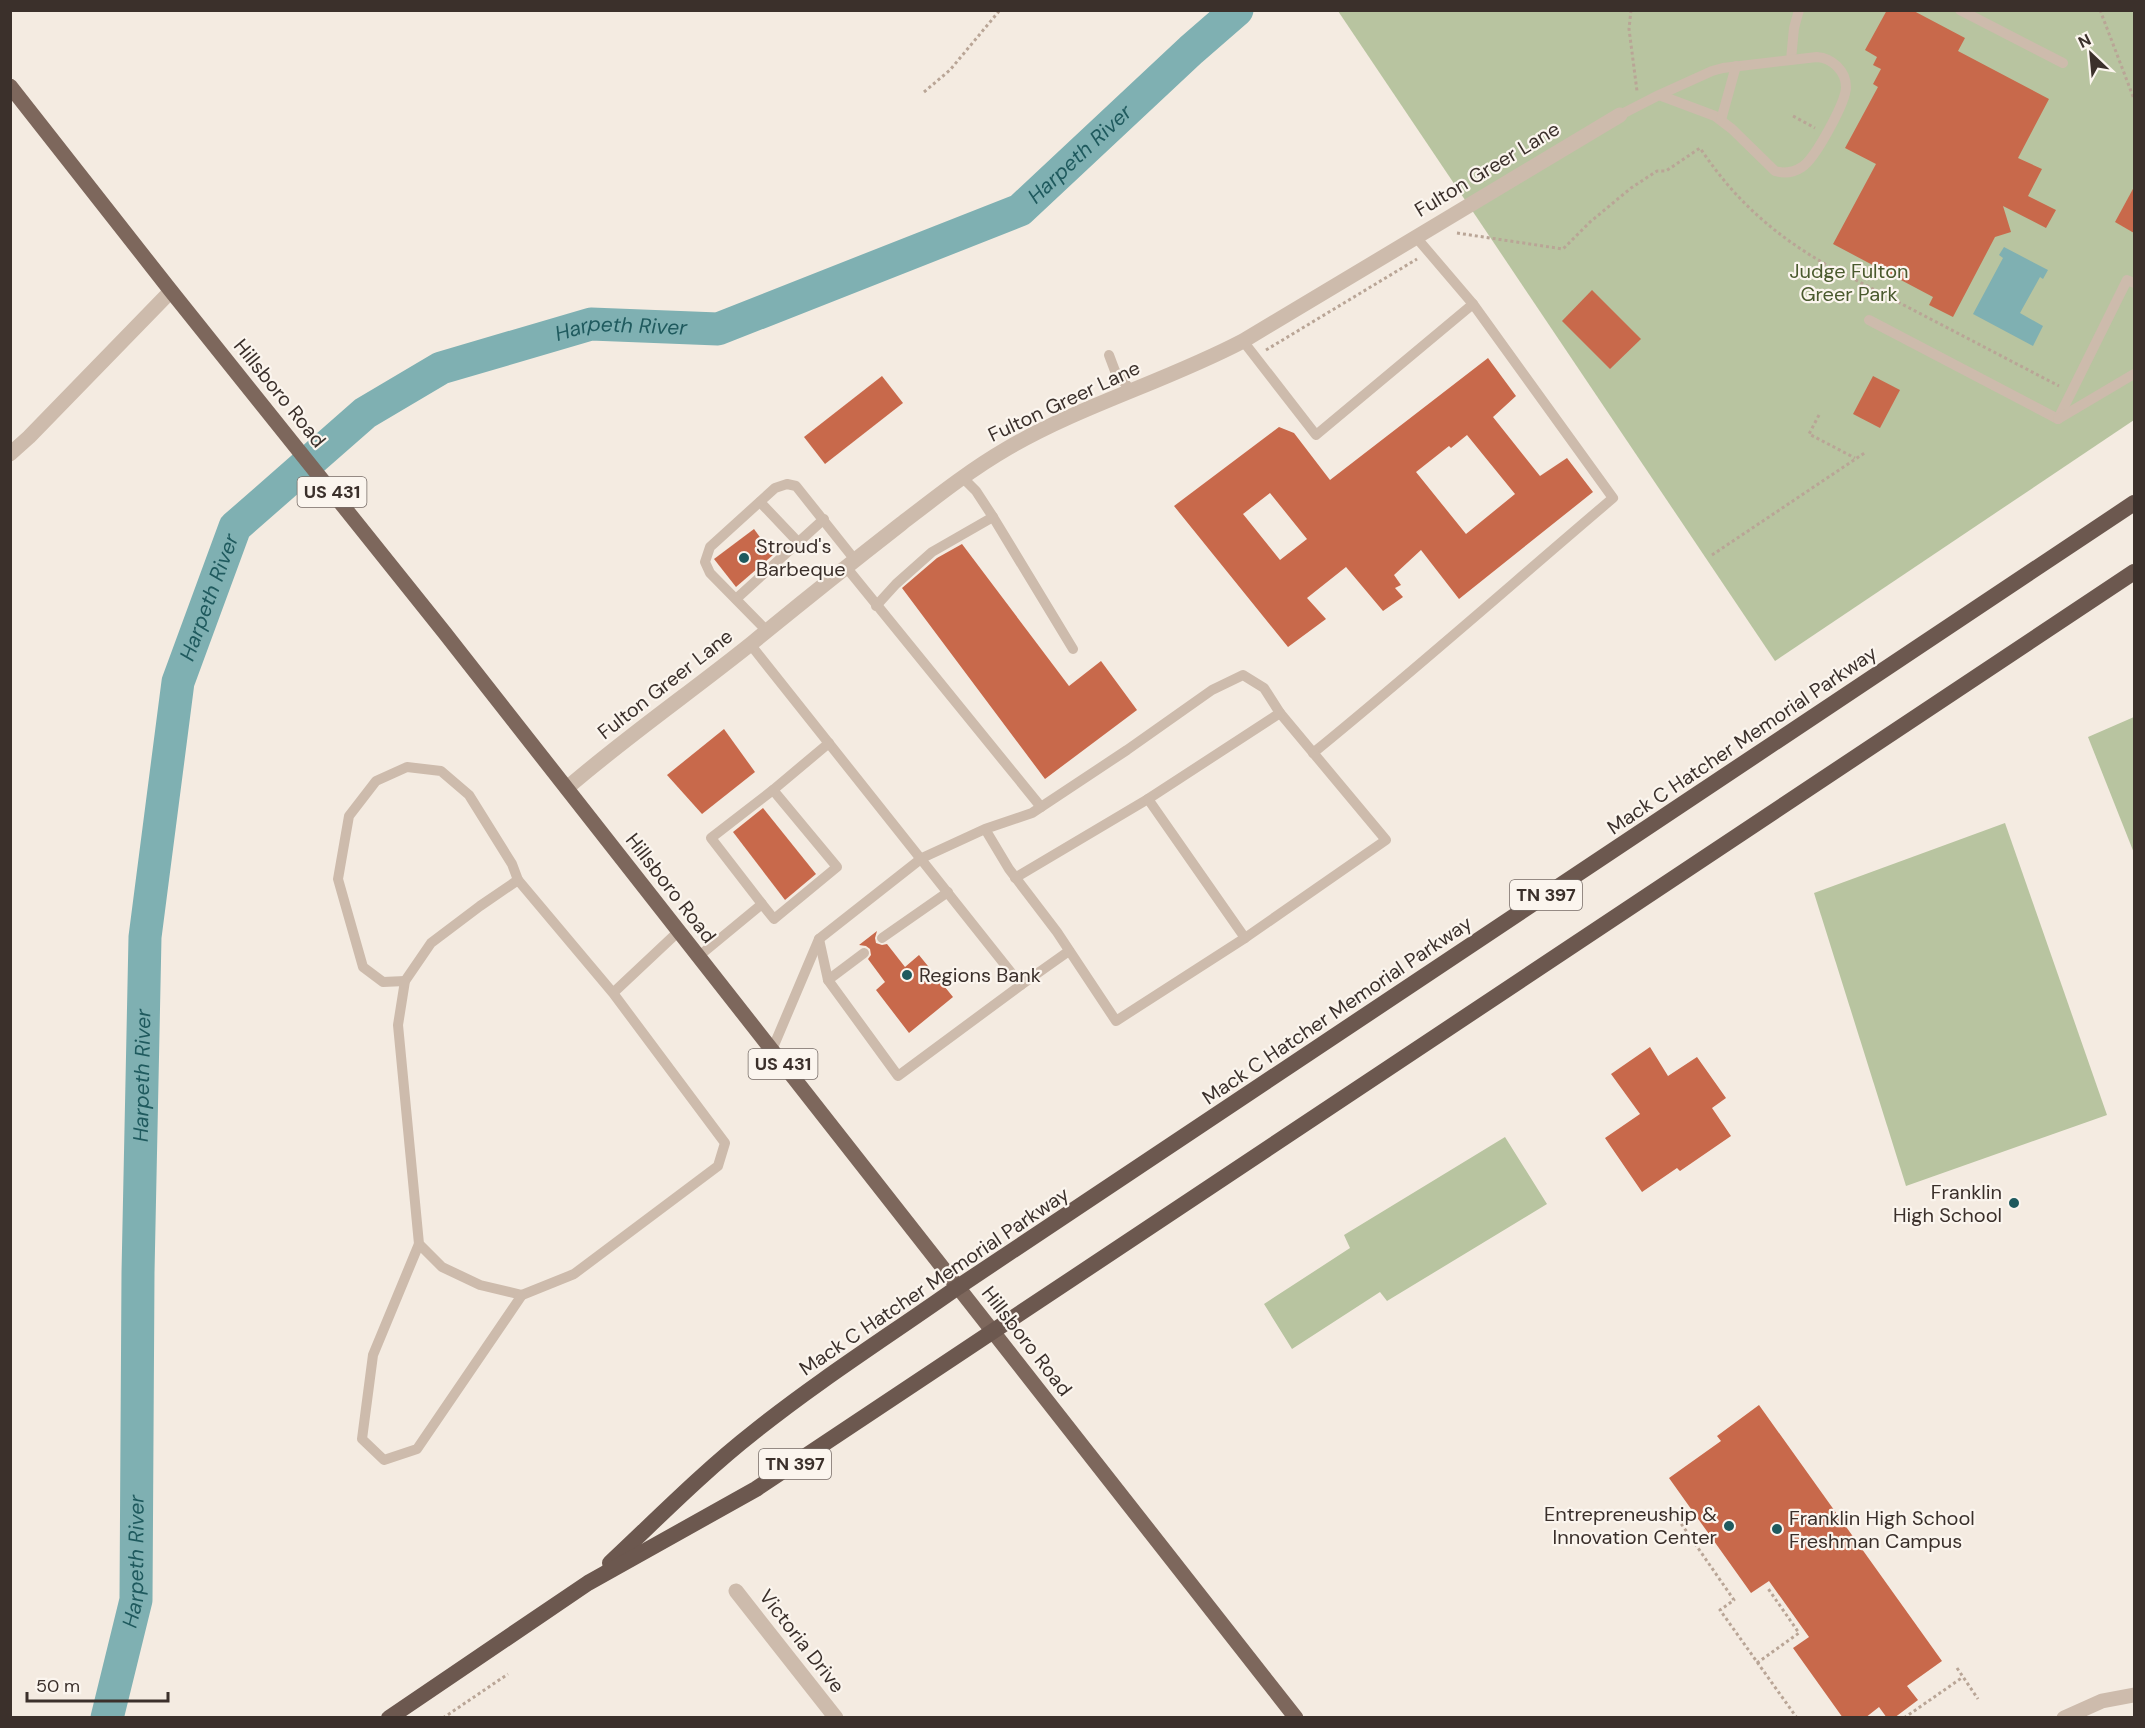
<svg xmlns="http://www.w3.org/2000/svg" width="2145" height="1728" viewBox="0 0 2145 1728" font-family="'DM Sans',sans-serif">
  <rect width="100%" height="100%" fill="#f4ebe1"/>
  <g fill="#b8c4a0">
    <polygon points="1338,11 2134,11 2134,420 1775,661"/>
    <polygon points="2134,717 2134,853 2088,737"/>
    <polygon points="2005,823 2107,1115 1906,1186 1814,893"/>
    <polygon points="1505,1137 1547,1204 1387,1301 1380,1292 1292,1349 1264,1304 1350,1248 1344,1235"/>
  </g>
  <polygon fill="#7fb0b2" points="2004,247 2048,270 2043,279 2040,277 2020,313 2043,326 2033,346 1973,314 2003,258 1999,255"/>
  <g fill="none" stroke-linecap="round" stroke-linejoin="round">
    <path stroke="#7fb0b2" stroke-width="33" id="s1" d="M107 1718 136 1600 138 1273 145 937 178 682 235 527 365 413 441 368 591 324 718 329 1020 210 1191 50 1237 10"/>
  </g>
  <g fill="#c8694b" fill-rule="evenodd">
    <polygon points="1887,10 1912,10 1965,38 1958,51 2049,99 2018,158 2042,169 2028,196 2056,210 2046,228 2003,206 2011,232 1995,237 1953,317 1929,305 1933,297 1833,244 1876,164 1845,148 1878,87 1873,84 1881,69 1873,65 1877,57 1865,50"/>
    <polygon points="2134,187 2134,233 2115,222"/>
    <polygon points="1592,290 1641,339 1610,369 1562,321"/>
    <path d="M1488 358 1516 396 1493 417 1540 476 1567 458 1593 492 1459 599 1421 550 1394 575 1401 585 1395 588 1403 597 1383 611 1346 567 1307 598 1326 619 1288 647 1174 506 1279 427 1294 433 1330 480ZM1467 435 1515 494 1466 534 1416 472 1449 446 1451 448ZM1270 493 1307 539 1280 560 1243 514Z"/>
    <polygon points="882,376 903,403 825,464 804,437"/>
    <polygon points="1873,376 1900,390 1880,428 1853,414"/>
    <polygon points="754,529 773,555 736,587 714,559"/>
    <polygon points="962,544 1069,686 1101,661 1137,710 1045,779 902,588 937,558"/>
    <polygon points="724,729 755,772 702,814 667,775"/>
    <polygon points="763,808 816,874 785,900 733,832"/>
    <polygon points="877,931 875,938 876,943 882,945 887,944 905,967 919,955 953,997 909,1033 876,990 885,982 868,959 871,955 870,949 866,946 859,945"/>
    <polygon points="1650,1047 1668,1076 1697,1057 1726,1098 1712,1108 1731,1136 1680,1171 1677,1168 1642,1192 1605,1138 1640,1114 1611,1074"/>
    <polygon points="1759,1405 1942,1661 1907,1686 1918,1700 1894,1718 1887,1718 1879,1707 1865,1718 1843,1718 1793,1648 1809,1637 1769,1581 1751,1593 1669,1478 1721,1441 1717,1436"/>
  </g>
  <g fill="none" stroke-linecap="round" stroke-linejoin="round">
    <g stroke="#b9a596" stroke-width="3" stroke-dasharray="3 3" stroke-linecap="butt">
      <polyline points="1631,10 1629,29 1637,91"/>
      <polyline points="2100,10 2134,99"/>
      <polyline points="924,92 950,70 1000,10"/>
      <polyline points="1793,116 1815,128"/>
      <path d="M1457 233 1563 249 1590 222 1631 188 1657 171H1666L1700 148C1735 200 1772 233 1825 264L2059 386"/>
      <polyline points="1266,350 1417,259"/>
      <polyline points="1819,415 1809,434 1855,458"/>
      <polyline points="1712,555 1866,452"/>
      <polyline points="1671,1509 1734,1600 1720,1610 1797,1718"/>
      <polyline points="1757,1663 1799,1633 1767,1587"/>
      <polyline points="1957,1668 1978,1699"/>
      <polyline points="443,1718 508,1674"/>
      <polyline points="1904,1718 1963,1677"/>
    </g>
    <g stroke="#cdbbac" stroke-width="10">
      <polyline points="1960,10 2063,63"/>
      <polyline points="1791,60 1794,28 1799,10"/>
      <path d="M1620 115 1659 95 1715 116 1732 129 1775 171C1785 174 1793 173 1802 167 1815 159 1846 102 1846 87 1846 71 1832 58 1817 57L1723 68 1712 71 1659 95"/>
      <polyline points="1721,120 1736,66"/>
      <polyline points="1869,320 2058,419"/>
      <polyline points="1243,341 1316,435 1473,304"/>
      <polyline points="1109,355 1115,371 1132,392"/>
      <polyline points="2058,419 2127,280 2134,283"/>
      <polyline points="2058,419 2134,374"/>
      <polyline points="962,477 976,491 993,517 1073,649"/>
      <polyline points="760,502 798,542"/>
      <polyline points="846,567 1041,807"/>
      <polyline points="736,599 824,519"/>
      <polyline points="876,606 896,584 932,552 993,517"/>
      <polyline points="767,631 710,573 705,562 710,547 775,488 787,484 796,486 855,560"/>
      <polyline points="750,644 1021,985 898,1076 828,980 819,939"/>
      <path d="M1313 753C1415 670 1513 583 1613 498L1473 304 1415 236"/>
      <polyline points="1015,878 1148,799"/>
      <polyline points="762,904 711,838 773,790"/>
      <polyline points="882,938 948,892"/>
      <polyline points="1245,938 1386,840 1280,713"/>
      <polyline points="699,956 762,904 774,919 837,867 773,790 829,743"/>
      <polyline points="828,980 864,953"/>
      <polyline points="405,981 383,982 363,967 338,879 349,816 376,781 407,767 441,771 469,795 512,864 518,880"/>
      <polyline points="1021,985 1069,951"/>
      <polyline points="613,993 725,1143 718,1166 574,1274 522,1295 480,1285 442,1267 419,1244 398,1025 405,981 431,943 480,906 518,880 613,993 679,931"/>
      <polyline points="772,1050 819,939 922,858 985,829 1032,813 1127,750 1212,690 1243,675 1264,688 1280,713 1148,799 1245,938 1116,1021 1057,932 1009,869 985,829"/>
      <polyline points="419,1244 373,1355 362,1439 384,1460 417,1449 522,1295"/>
    </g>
    <g stroke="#cdbbac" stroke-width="15">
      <polyline points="10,454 29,437 171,291"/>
      <path d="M567 788C626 737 691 692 752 643 801 603 851 563 901 524 936 497 970 470 1008 448 1082 405 1167 381 1243 341L1620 115"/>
      <polyline points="736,1591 836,1718"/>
      <polyline points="2064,1718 2102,1701 2134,1695"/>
    </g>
    <polyline stroke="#7d675c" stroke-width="15" points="10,86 171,291 444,632 1296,1718"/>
    <g stroke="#6c584f" stroke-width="16">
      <path d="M610 1563C657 1519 703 1472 754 1432 819 1380 890 1335 958 1287L2134 503"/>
      <polyline points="389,1718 588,1583 756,1489 2134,572"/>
    </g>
  </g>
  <g fill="#1f5a5e" stroke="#fbf5ee" stroke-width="2">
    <circle cx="744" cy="558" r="6"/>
    <circle cx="907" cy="975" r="6"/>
    <circle cx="2014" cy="1203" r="6"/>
    <circle cx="1729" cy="1526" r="6"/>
    <circle cx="1777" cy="1529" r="6"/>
  </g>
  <g text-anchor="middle" stroke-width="4.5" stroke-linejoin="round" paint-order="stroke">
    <g fill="#fbf5ee" stroke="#756b66" stroke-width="1.5">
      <rect x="297.5" y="477" width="69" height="30" rx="4.5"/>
      <rect x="1510" y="880" width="72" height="30" rx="4.5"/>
      <rect x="748.5" y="1049" width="69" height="30" rx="4.5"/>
      <rect x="759" y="1449" width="72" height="30" rx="4.5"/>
    </g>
    <g font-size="18" font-weight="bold" fill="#3b302b">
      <text x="332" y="498">US 431</text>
      <text x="1546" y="901">TN 397</text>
      <text x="783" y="1070">US 431</text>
      <text x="795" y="1470">TN 397</text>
    </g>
    <g font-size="20" fill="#3b302b" stroke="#fbf5ee">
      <text transform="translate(1487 169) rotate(-31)" y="7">Fulton Greer Lane</text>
      <text transform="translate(280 393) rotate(51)" y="7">Hillsboro Road</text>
      <text transform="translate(1064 401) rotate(-25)" y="7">Fulton Greer Lane</text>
      <text transform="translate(665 684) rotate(-38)" y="7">Fulton Greer Lane</text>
      <text transform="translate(1742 740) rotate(-34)" y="7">Mack C Hatcher Memorial Parkway</text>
      <text transform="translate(671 888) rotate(52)" y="7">Hillsboro Road</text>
      <text transform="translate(1337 1010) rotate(-34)" y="7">Mack C Hatcher Memorial Parkway</text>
      <text transform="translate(934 1281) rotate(-34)" y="7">Mack C Hatcher Memorial Parkway</text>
      <text transform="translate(1027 1341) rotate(52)" y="7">Hillsboro Road</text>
      <text transform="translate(802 1641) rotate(52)" y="7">Victoria Drive</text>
    </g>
    <g font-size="20" fill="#4a5a2e" stroke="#fbf5ee">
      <text x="1849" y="278">Judge Fulton<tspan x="1849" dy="23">Greer Park</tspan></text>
    </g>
    <g font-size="20" fill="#3b302b" stroke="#fbf5ee" text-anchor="start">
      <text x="756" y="553">Stroud's<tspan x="756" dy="23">Barbeque</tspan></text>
      <text x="919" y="982">Regions Bank</text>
      <text x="2002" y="1199" text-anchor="end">Franklin<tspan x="2002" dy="23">High School</tspan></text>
      <text x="1717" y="1521" text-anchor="end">Entrepreneuship &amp;<tspan x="1717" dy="23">Innovation Center</tspan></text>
      <text x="1789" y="1525">Franklin High School<tspan x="1789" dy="23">Freshman Campus</tspan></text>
    </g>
    <g font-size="21" font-style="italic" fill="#1f5a5e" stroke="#fbf5ee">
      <text dy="7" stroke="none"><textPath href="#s1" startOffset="2158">Harpeth River</textPath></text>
      <text dy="7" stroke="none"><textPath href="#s1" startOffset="1654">Harpeth River</textPath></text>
      <text dy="7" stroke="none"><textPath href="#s1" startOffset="1132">Harpeth River</textPath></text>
      <text dy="7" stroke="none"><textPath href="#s1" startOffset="646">Harpeth River</textPath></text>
      <text dy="7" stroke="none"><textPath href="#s1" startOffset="160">Harpeth River</textPath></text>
    </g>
  </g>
  <rect width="2145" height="1728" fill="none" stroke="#3b302b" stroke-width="24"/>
  <g transform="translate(2091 54) rotate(334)" stroke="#fbf5ee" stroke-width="4.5" paint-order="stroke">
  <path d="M0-4.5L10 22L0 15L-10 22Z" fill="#3b302b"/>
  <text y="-9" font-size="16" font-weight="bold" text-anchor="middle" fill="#3b302b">N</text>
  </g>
  <path d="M27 1692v9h141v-9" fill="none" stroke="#3b302b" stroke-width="3"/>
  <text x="36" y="1692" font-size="18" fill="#3b302b" stroke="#fbf5ee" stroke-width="4.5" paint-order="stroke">50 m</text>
</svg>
